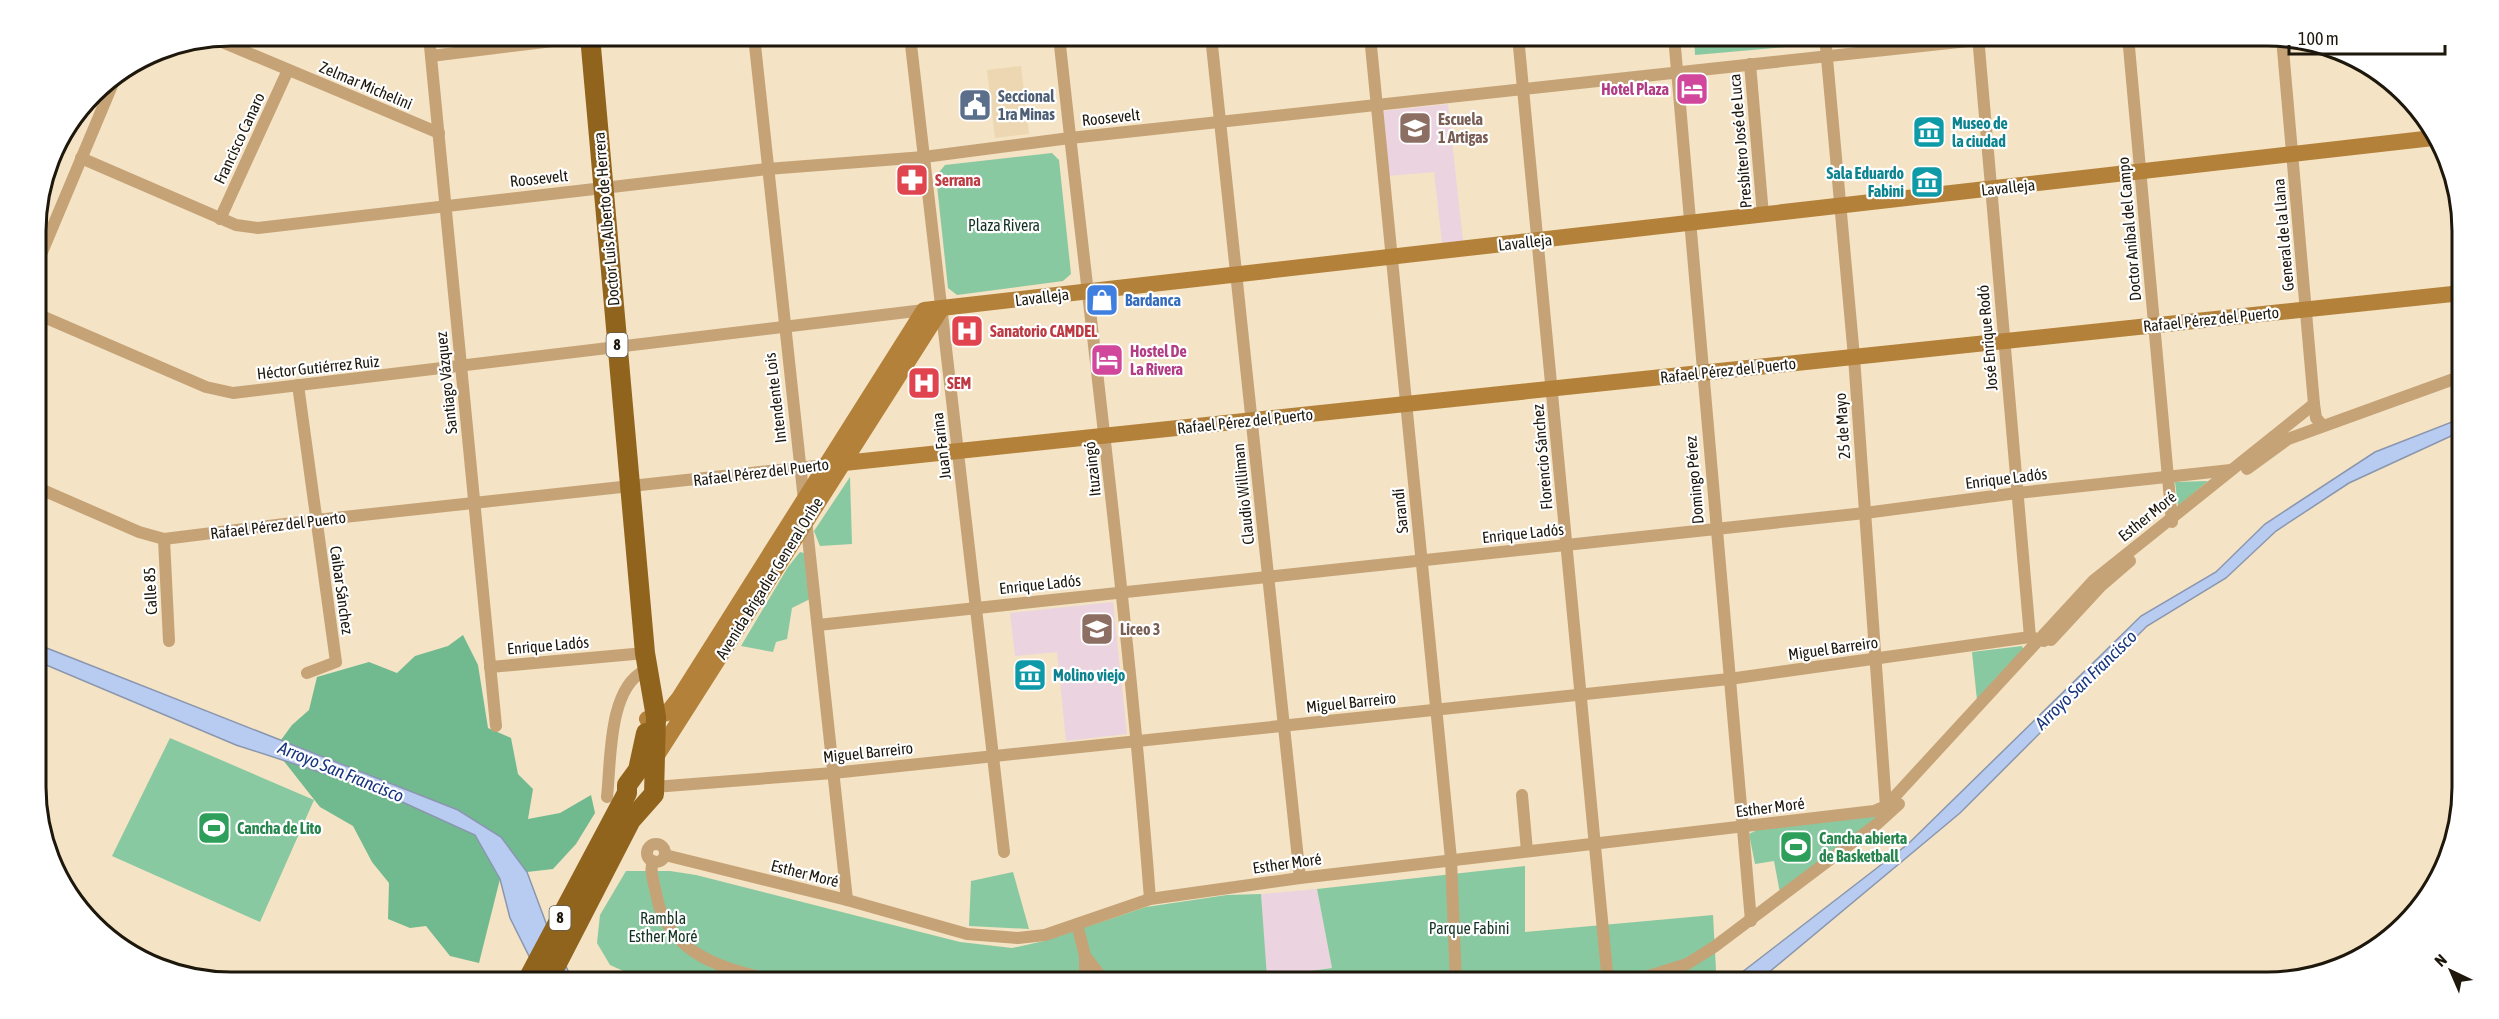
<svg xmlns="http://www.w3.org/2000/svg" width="2499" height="1019" viewBox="0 0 2499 1019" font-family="'Asap Condensed',sans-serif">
  <rect width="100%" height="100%" fill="#f4e3c4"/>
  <polygon fill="#ecd7b2" points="1021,66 1029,134 995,138 987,70"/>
  <g fill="#ebd4e0">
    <polygon points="1448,104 1463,241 1442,243 1434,172 1389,176 1383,111"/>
    <polygon points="1113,602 1127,734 1066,741 1057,652 1015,656 1010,613"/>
    <polygon points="1317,889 1332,968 1266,977 1261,894"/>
  </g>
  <g fill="#89c9a1">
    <polygon points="1694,36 1819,36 1820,44 1695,55"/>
    <path d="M59 142C64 166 50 195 37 215Z"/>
    <polygon points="1052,153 1059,160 1071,274 1063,281 957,295 948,288 936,176 945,165"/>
    <polygon points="850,477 852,544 820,546 814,531"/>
    <polygon points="2208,481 2178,506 2175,482"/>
    <polygon points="800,552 808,554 812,598 792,608 787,639 776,642 773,652 741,646 788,567"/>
    <polygon points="2022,646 2024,651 1977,700 1972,652"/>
    <polygon points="170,738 314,800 260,922 112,856"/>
    <polygon points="1882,815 1780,893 1774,861 1755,864 1749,834 1757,830"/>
    <polygon points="1525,866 1525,932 1713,915 1716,970 1702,983 650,983 610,965 597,943 600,915 626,871 670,871 696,875 960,942 1012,948 1044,941 1146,907 1227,895 1261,894 1267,977 1332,968 1317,889"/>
    <polygon points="1013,872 1029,929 969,926 971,881"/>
  </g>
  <g fill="#71ba8f">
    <polygon points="463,635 478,665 488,728 511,738 518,774 533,789 528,819 560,813 591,795 595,813 576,844 553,869 527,872 501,837 458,810 281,740 292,725 309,710 317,677 369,662 397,673 415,656 448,646"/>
    <polygon points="283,760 378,791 475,835 500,879 479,963 450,956 426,926 410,928 388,919 389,883 372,862 353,826 320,807"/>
  </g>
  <g fill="#b8ccf2" stroke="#8a96ad" stroke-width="1.5">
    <polygon points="2462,418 2462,431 2349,483 2276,531 2226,578 2147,626 1960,813 1756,983 1728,983 1908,844 2141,616 2216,572 2265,524 2375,452"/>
    <polygon points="39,645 458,810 501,837 527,872 549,931 574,983 545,983 536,970 510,918 500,879 475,835 378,791 236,745 39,662"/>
  </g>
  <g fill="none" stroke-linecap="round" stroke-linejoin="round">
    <g stroke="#c5a377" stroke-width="12">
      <polyline points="429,36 496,726"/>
      <polyline points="754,36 847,900"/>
      <polyline points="910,36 1004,852"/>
      <path d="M1059 36C1090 324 1128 610 1150 899"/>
      <polyline points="1211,36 1300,878"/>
      <polyline points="1370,36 1451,859 1456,983"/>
      <polyline points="1518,36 1608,983"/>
      <polyline points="1674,36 1751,921"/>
      <polyline points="1825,36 1854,357 1886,806 1889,809"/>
      <polyline points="1978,36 2030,637"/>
      <polyline points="2128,36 2172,522"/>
      <polyline points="2282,38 2314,404 2316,418 2323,426"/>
      <polyline points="215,39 439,133"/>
      <polyline points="431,56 594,36"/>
      <polyline points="1750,64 1763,215"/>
      <polyline points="81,158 236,225 258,228 767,169 924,157 1070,138 2015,36"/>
      <polyline points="220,219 288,70"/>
      <polyline points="37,264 116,76"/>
      <polyline points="37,314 206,387 233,393 924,310"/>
      <polyline points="298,385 336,662 307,673"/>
      <polyline points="2247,469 2288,439 2462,376"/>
      <polyline points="38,488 139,532 164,539 316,520 825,465"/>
      <polyline points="164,539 169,641"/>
      <polyline points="818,625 1865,513 2017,493 2231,470"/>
      <polyline points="2051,640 2101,586 2130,561"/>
      <polyline points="490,667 645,653"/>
      <polyline points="654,787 833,773 1729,679 2030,637 2044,641"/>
      <polyline points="1522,795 1527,851"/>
      <path d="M607 797C611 761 608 689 644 671"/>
      <circle cx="656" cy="853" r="9"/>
      <polyline points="665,855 847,900 967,934 1018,938 1045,935 1150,899 1300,878 1874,811 1886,806 2093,581 2314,404"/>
      <path d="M653 861C649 870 654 883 656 893 667 957 728 970 784 983"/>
      <polyline points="1077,924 1085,956 1085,983"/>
      <polyline points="1085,956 1106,983"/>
      <polyline points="1626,983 1687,964 1714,947 1877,824 1899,804"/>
    </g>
    <g stroke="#b38139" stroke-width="16">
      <polyline points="825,465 2462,293"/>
      <polyline points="647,719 667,713 679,698 924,310 2433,138"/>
      <polyline points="656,757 942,308"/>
    </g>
    <g stroke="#91641e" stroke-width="20">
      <polyline points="526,983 627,793 627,785 638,770 646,733"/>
      <polyline points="547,983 631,820 654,794 656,717 645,653 590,36"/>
    </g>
  </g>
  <defs>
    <g id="hotel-square" transform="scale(1.725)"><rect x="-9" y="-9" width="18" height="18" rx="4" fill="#d1479c" stroke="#fff"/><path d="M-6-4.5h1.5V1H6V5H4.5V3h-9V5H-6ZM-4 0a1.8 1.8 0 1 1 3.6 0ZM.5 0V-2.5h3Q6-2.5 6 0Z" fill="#fff"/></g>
    <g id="civic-square" transform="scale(1.725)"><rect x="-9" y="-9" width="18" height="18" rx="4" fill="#5c6f8a" stroke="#fff"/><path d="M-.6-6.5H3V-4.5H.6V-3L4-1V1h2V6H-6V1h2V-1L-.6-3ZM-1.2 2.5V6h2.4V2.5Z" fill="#fff"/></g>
    <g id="school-square" transform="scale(1.725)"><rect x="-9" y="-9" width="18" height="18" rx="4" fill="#8d6e63" stroke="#fff"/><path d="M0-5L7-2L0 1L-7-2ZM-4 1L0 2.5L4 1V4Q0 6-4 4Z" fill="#fff"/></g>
    <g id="museum-square" transform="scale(1.725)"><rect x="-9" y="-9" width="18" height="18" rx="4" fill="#0f9aa8" stroke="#fff"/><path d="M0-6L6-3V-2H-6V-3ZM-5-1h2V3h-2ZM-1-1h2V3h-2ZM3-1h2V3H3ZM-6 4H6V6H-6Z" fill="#fff"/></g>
    <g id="pharmacy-square" transform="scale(1.725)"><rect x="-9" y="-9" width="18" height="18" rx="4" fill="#e0444e" stroke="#fff"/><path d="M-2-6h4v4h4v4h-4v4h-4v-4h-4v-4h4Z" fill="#fff"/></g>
    <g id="shop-square" transform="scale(1.725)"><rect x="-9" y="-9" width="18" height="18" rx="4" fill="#3f7fe0" stroke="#fff"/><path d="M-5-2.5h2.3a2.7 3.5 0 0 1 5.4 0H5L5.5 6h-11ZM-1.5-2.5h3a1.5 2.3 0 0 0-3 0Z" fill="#fff"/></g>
    <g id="hospital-square" transform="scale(1.725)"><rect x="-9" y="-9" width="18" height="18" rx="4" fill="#e0444e" stroke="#fff"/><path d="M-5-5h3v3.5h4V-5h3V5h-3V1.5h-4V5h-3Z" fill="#fff"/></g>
    <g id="stadium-square" transform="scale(1.725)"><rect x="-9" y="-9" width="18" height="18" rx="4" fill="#2e9e5b" stroke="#fff"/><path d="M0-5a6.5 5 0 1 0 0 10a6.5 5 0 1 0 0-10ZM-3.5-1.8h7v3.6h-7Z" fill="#fff"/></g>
  </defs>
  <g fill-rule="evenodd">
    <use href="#hotel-square" x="1692" y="89"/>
    <use href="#civic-square" x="975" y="105"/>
    <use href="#school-square" x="1415" y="128"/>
    <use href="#museum-square" x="1929" y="132"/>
    <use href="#pharmacy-square" x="912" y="180"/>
    <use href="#museum-square" x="1927" y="182"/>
    <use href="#shop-square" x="1102" y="300"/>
    <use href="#hospital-square" x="967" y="331"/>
    <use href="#hotel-square" x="1107" y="360"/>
    <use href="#hospital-square" x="924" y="383"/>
    <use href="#school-square" x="1097" y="629"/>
    <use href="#museum-square" x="1030" y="675"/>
    <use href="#stadium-square" x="214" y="828"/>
    <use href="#stadium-square" x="1796" y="847"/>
  </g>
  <g text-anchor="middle" stroke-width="4.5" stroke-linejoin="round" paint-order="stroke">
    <g fill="#fff" stroke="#615d55" stroke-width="1.5">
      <rect x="606.5" y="333" width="21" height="24" rx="4.5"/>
      <rect x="549.5" y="906" width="21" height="24" rx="4.5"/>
    </g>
    <g font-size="15" font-weight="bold" fill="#1d170c">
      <text x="617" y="350">8</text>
      <text x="560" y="923">8</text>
    </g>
    <g font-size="16" fill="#1d170c" stroke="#fff">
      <text transform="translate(366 85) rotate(23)" y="6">Zelmar Michelini</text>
      <text transform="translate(1111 117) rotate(-6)" y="6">Roosevelt</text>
      <text transform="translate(239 138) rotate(-65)" y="6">Francisco Canaro</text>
      <text transform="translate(1740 141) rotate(-95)" y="6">Presbítero José de Luca</text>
      <text transform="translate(539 178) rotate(-6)" y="6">Roosevelt</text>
      <text transform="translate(2008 187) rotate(-6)" y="6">Lavalleja</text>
      <text transform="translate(606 219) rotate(-95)" y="6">Doctor Luis Alberto de Herrera</text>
      <text transform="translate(2129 229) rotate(-95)" y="6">Doctor Aníbal del Campo</text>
      <text transform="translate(2283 235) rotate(-95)" y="6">General de la Llana</text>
      <text transform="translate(1525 242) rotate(-6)" y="6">Lavalleja</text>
      <text transform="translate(1042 297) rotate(-7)" y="6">Lavalleja</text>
      <text transform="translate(2211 319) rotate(-6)" y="6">Rafael Pérez del Puerto</text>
      <text transform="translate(1987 338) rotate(-95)" y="6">José Enrique Rodó</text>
      <text transform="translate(318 367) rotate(-6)" y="6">Héctor Gutiérrez Ruiz</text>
      <text transform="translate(1728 370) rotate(-6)" y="6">Rafael Pérez del Puerto</text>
      <text transform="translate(446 383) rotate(-96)" y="6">Santiago Vázquez</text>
      <text transform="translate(775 398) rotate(-97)" y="6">Intendente Lois</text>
      <text transform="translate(1245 421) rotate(-6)" y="6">Rafael Pérez del Puerto</text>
      <text transform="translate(1842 426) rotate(-94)" y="6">25 de Mayo</text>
      <text transform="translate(941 446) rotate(-97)" y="6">Juan Farina</text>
      <text transform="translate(1542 457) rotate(-95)" y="6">Florencio Sánchez</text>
      <text transform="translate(1092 469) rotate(-96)" y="6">Ituzaingó</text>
      <text transform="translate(761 472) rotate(-7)" y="6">Rafael Pérez del Puerto</text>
      <text transform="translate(2006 478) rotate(-7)" y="6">Enrique Ladós</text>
      <text transform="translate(1694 480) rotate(-95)" y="6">Domingo Pérez</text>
      <text transform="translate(1243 494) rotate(-96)" y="6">Claudio Williman</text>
      <text transform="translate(1400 511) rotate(-96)" y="6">Sarandí</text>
      <text transform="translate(2147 516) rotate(-39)" y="6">Esther Moré</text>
      <text transform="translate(278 525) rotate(-7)" y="6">Rafael Pérez del Puerto</text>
      <text transform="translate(1523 533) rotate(-6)" y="6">Enrique Ladós</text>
      <text transform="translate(769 578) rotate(-58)" y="6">Avenida Brigadier General Oribe</text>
      <text transform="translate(1040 584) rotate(-6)" y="6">Enrique Ladós</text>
      <text transform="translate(342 590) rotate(82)" y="6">Caibar Sánchez</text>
      <text transform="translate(150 591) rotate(-93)" y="6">Calle 85</text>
      <text transform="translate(548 645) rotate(-5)" y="6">Enrique Ladós</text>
      <text transform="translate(1833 648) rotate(-8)" y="6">Miguel Barreiro</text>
      <text transform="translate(1351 702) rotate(-6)" y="6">Miguel Barreiro</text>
      <text transform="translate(868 752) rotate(-6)" y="6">Miguel Barreiro</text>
      <text transform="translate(1770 807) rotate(-7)" y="6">Esther Moré</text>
      <text transform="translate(1287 863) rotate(-8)" y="6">Esther Moré</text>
      <text transform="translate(805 873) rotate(14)" y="6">Esther Moré</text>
    </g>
    <g font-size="16" font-weight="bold" fill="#b23c85" stroke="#fff" text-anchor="end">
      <text x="1669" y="95">Hotel Plaza</text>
      <text x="1130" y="357" text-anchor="start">Hostel De<tspan x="1130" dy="18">La Rivera</tspan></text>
    </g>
    <g font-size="16" font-weight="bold" fill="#4e5e75" stroke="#fff" text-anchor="start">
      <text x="998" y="102">Seccional<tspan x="998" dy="18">1ra Minas</tspan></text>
    </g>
    <g font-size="16" font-weight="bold" fill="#785e54" stroke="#fff" text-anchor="start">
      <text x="1438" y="125">Escuela<tspan x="1438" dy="18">1 Artigas</tspan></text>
      <text x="1120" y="635">Liceo 3</text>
    </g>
    <g font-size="16" font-weight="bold" fill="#0d838f" stroke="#fff" text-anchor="start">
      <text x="1952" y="129">Museo de<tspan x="1952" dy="18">la ciudad</tspan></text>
      <text x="1904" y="179" text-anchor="end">Sala Eduardo<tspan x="1904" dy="18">Fabini</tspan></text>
      <text x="1053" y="681">Molino viejo</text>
    </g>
    <g font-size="16" font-weight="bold" fill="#be3a42" stroke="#fff" text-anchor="start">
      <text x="935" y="186">Serrana</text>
      <text x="990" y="337">Sanatorio CAMDEL</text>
      <text x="947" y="389">SEM</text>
    </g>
    <g font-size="16" fill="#123321" stroke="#fff">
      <text x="1004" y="231">Plaza Rivera</text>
      <text x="663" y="924">Rambla<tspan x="663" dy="18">Esther Moré</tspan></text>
      <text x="1469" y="934">Parque Fabini</text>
    </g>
    <g font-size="16" font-weight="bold" fill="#366cbe" stroke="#fff" text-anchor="start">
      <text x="1125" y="306">Bardanca</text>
    </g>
    <g font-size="16" font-weight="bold" fill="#27864d" stroke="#fff" text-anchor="start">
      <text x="237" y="834">Cancha de Lito</text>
      <text x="1819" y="844">Cancha abierta<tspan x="1819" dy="18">de Basketball</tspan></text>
    </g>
    <g font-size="18" font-style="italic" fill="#17357d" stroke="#fff">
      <text transform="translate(2086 680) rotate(-44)" y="6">Arroyo San Francisco</text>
      <text transform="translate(341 772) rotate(22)" y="6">Arroyo San Francisco</text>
    </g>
  </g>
  <path d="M0 0H2499V1019H0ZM231 46H2267A185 185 0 0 1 2452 231V787A185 185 0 0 1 2267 972H231A185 185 0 0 1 46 787V231A185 185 0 0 1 231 46Z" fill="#fff" fill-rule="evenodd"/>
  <path fill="none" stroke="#1d170c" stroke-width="3" d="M231 46H2267A185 185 0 0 1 2452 231V787A185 185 0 0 1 2267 972H231A185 185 0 0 1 46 787V231A185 185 0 0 1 231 46Z"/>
  <g transform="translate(2451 971) rotate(316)" stroke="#ffffff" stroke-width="4.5" paint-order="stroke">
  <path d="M0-4.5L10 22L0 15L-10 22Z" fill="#1d170c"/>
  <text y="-9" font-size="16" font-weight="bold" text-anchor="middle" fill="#1d170c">N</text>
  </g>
  <path d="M2289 45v9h156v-9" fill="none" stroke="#1d170c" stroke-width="3"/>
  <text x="2298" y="45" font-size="18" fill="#1d170c" stroke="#ffffff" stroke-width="4.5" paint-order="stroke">100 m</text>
</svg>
